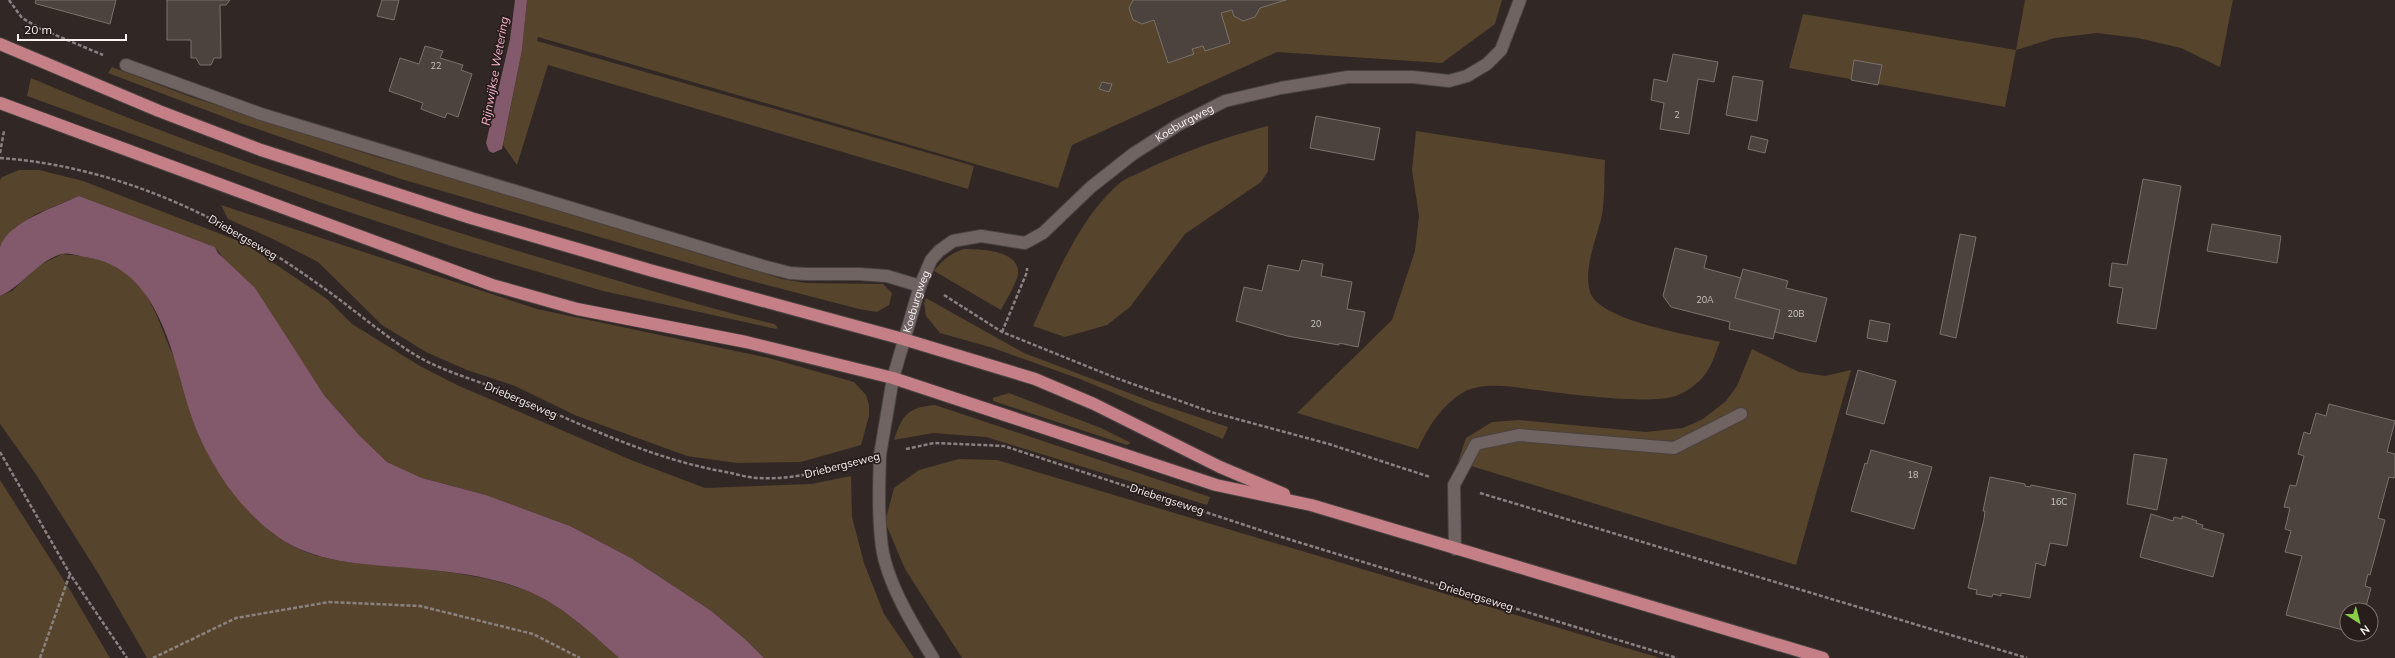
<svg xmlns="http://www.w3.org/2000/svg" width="2395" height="658" viewBox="0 0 2395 658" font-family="Mulish,sans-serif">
  <rect width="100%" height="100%" fill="#312725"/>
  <g fill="#56442d">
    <polygon points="527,0 1502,0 1495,24 1442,63 1277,52 1072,145 1058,188 538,37 537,41 974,166 968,189 548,65 517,165 503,145 522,50"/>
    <polygon points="2025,0 2233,0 2220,67 2181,48 2138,38 2097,33 2055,38 2016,50 2005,107 1789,68 1803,14 2016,50"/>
    <polygon points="112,67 191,97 377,157 436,173 782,279 806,283 883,284 892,293 889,305 877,312 859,309 740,278 401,179 240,123 108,73"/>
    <path d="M31 78C193 147 360 203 528 254 610 278 691 304 774 324L778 327 776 329 603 291 454 247 322 203 27 96Z"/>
    <path d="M1268 126V171L1261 182 1185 234 1130 307 1107 325 1065 337 1033 326C1055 278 1080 216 1121 182 1128 177 1138 174 1145 170 1184 151 1226 137 1268 126Z"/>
    <path d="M1416 131 1605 160C1604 178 1605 197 1602 215 1597 238 1583 268 1590 292 1599 321 1692 335 1720 342 1715 353 1712 367 1703 377 1696 385 1686 392 1676 396 1648 405 1568 394 1537 390 1514 387 1483 381 1462 393 1441 406 1428 427 1418 449L1297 413 1392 320 1415 251 1419 216 1412 170Z"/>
    <polygon points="19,170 39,170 83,181 244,243 327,299 352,324 420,366 457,385 631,460 705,488 811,484 851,476 852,517 864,563 884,614 914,658 764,658 745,639 710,610 631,558 570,526 486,495 422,478 387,462 359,435 324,395 296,353 215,247 79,196 36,214 14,228 0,247 0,180 2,177"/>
    <polygon points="221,205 537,309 769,358 854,382 866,395 869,405 869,416 861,445 801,462 737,463 687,456 577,416 515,386 467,370 426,352 382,325 318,262 275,240 228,219"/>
    <path d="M964 249C980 249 1020 250 1018 274 1016 285 1006 300 1001 310L934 271C943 259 950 254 964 249Z"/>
    <path d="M62 254C82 256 111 259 126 272 155 296 160 329 175 359 196 401 220 440 242 481 249 492 264 526 272 533 314 567 373 563 423 569 457 573 493 578 525 590 561 604 591 633 619 658H147L98 573 35 473 0 424V296L12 291 38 266Z"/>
    <polygon points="926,298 1024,353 1150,401 1228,427 1223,439 1080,379 993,348 940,333 926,316 924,303"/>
    <polygon points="1752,349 1799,372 1825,376 1851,370 1796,565 1458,462 1466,438 1492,422 1519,420 1646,432 1683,428 1703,419 1726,401 1737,386"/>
    <polygon points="1009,393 1101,428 1131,443 1127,445 993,401 993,398"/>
    <path d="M935 405 1210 497 1207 505 986 437 933 433 894 440C903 414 907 408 935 405Z"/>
    <polygon points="959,459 997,460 1660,658 962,658 905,569 885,522 894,488 919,470"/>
    <polygon points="0,480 70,590 110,658 0,658"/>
  </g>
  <g fill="#835a6b">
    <polygon points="515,0 527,0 522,50 502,149 493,153 489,151 486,143 510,39"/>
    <path d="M79 196 215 247 218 253 255 288 324 395 359 435 387 462 422 478 486 495 570 526 631 558 710 610 745 639 764 658H619C591 633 561 604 525 590 493 577 455 572 420 569 369 564 310 565 270 531 249 514 229 491 216 468 206 452 197 433 191 415 172 356 160 267 85 257 78 256 68 252 61 254 36 262 23 286 0 296 0 285 0 255 0 247 9 221 56 207 79 196Z"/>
  </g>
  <g fill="#4c433e" stroke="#7c726c">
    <polygon points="36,0 116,0 110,24 37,4 35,3"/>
    <polygon points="167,0 230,0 226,5 220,5 221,58 214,58 211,65 200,65 196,58 191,58 191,40 167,40"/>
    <polygon points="382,0 399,0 394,20 377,16"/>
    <polygon points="1133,0 1286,0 1260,8 1255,17 1243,21 1234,16 1232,10 1221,13 1230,43 1205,51 1203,46 1192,49 1194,54 1168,63 1154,20 1142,24 1133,20 1129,8"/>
    <polygon points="425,46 443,51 440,58 463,65 461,70 472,74 458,117 447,113 445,118 421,109 423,103 389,91 400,58 419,64"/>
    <polygon points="1673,54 1718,62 1714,82 1698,79 1689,134 1660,129 1664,103 1651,100 1654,79 1667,82"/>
    <polygon points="1854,60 1882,65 1878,85 1851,80"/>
    <polygon points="1733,76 1763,81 1757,121 1726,115"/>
    <polygon points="1102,82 1112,84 1109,92 1099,89"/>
    <polygon points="1316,116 1380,128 1374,160 1310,148"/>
    <polygon points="1751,136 1768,140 1765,153 1748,149"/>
    <polygon points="2143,179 2181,186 2156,329 2117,323 2123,288 2109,286 2112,263 2127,265"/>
    <polygon points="2212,224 2281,236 2277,263 2207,251"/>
    <polygon points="1960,234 1976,237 1956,338 1940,334"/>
    <polygon points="1675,248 1707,256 1704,268 1741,278 1735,298 1780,310 1773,339 1729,329 1730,322 1671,307 1663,296"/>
    <polygon points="1302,260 1323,264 1321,276 1352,282 1347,309 1365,312 1358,347 1339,343 1339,345 1287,336 1236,321 1244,287 1262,291 1268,265 1299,271"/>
    <polygon points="1743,269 1788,281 1786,288 1827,298 1816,342 1775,332 1780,310 1735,298"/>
    <polygon points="1870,320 1890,324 1887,342 1867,338"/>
    <polygon points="1858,370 1896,381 1884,424 1846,414"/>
    <polygon points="2329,404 2395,421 2387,452 2395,454 2395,476 2394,478 2389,477 2378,518 2385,520 2370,575 2368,574 2365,586 2371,588 2365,610 2347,610 2347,631 2286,615 2302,556 2285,552 2291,531 2285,529 2290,508 2284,507 2290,485 2296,486 2304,456 2298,454 2304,432 2310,434 2316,413 2326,416"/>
    <polygon points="1871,450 1932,467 1914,529 1851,511 1865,463 1867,464"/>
    <polygon points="2134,454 2167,459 2157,510 2127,504"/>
    <polygon points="1990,477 2025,484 2025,486 2030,487 2031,485 2076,494 2067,546 2050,543 2045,566 2036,563 2030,598 2001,593 2001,596 1993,594 1992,597 1976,594 1977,590 1968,588 1984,519 1985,511 1983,511"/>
    <polygon points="2151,514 2173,521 2174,517 2182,519 2182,516 2197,521 2196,523 2203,525 2202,528 2224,534 2213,577 2140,557"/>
  </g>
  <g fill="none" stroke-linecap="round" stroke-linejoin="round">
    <g stroke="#494240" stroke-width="14">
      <g id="lane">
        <path d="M880 455C879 486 878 517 882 547 887 583 914 627 933 658"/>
        <polyline points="1455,549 1454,485 1476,444 1519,435 1674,448 1741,414"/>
      </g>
    </g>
    <g stroke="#494240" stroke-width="14">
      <g id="street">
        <polyline points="126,65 261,114 763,266 790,273 806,274 859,274 887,276 920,286"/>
        <path id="s1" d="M880 455 893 378 920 286 931 260 939 251 953 241 981 236 1025 243 1043 233 1091 187 1133 154 1178 125 1225 101 1281 88 1348 77H1413L1449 81 1467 76 1487 64 1501 50 1520 0"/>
      </g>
    </g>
    <g stroke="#494240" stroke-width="14">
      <g id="primary">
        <polyline points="0,44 159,111 261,150 471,218 653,271 903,339 1035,379 1094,404 1220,467 1284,494"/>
        <polyline points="0,103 492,285 577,309 746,342 893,378 1216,485 1311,505 1823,658"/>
      </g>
    </g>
    <g stroke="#8a8280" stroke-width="2.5" stroke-dasharray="4 2" stroke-linecap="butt">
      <polyline points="9,0 22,18 41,29 103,55"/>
      <polyline points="0,153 4,131"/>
      <path d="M0 158C116 166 225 217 318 284 350 306 379 332 412 353 444 373 481 381 516 396 584 426 652 459 726 472 737 474 748 478 759 478 791 480 824 471 855 462"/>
      <polyline points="944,295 1002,332 1116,378 1211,412 1329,444 1430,477"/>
      <polyline points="1002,332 1027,272 1027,268"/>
      <polyline points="906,449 934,443 1004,446 1275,535 1677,658"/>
      <polyline points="0,452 70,574 127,658"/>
      <polyline points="1480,493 2027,658"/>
      <polyline points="40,658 70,574"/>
      <polyline points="153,658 236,618 329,602 420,606 533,634 580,658"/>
    </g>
    <use href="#lane" stroke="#706462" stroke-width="12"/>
    <use href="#street" stroke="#706462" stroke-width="12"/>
    <use href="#primary" stroke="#c57f86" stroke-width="12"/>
  </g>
  <g text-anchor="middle" stroke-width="3.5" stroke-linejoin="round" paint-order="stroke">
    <g font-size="9" fill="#cdc6c4">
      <text x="436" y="69">22</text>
      <text x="1677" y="118">2</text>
      <text x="1705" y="303">20A</text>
      <text x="1796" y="317">20B</text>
      <text x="1316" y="327">20</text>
      <text x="1913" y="478">18</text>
      <text x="2059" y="505">16C</text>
    </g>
    <g font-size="11" fill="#f8f1f0" stroke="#271d1b">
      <text dy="4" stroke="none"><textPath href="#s1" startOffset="505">Koeburgweg</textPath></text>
      <text transform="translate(243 237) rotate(30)" y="4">Driebergseweg</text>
      <text dy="4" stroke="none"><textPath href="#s1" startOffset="158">Koeburgweg</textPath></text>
      <text transform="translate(521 400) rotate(23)" y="4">Driebergseweg</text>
      <text transform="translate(842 465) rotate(-14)" y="4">Driebergseweg</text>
      <text transform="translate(1167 499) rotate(18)" y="4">Driebergseweg</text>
      <text transform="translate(1476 596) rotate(17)" y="4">Driebergseweg</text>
    </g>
    <g font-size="12" font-style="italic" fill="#fab4d1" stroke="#271d1b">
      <text transform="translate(495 71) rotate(-80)" y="4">Rijnwijkse Wetering</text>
    </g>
  </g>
  <g transform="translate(2359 622) rotate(144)"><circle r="19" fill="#271d1b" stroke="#7b7270"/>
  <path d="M0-3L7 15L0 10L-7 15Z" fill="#8ace48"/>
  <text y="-6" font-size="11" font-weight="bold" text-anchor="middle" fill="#f8f1f0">N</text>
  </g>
  <path d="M18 34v6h108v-6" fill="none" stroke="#f8f1f0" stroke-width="2"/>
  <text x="24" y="34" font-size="12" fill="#f8f1f0" stroke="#271d1b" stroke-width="3" paint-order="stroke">20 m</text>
</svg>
